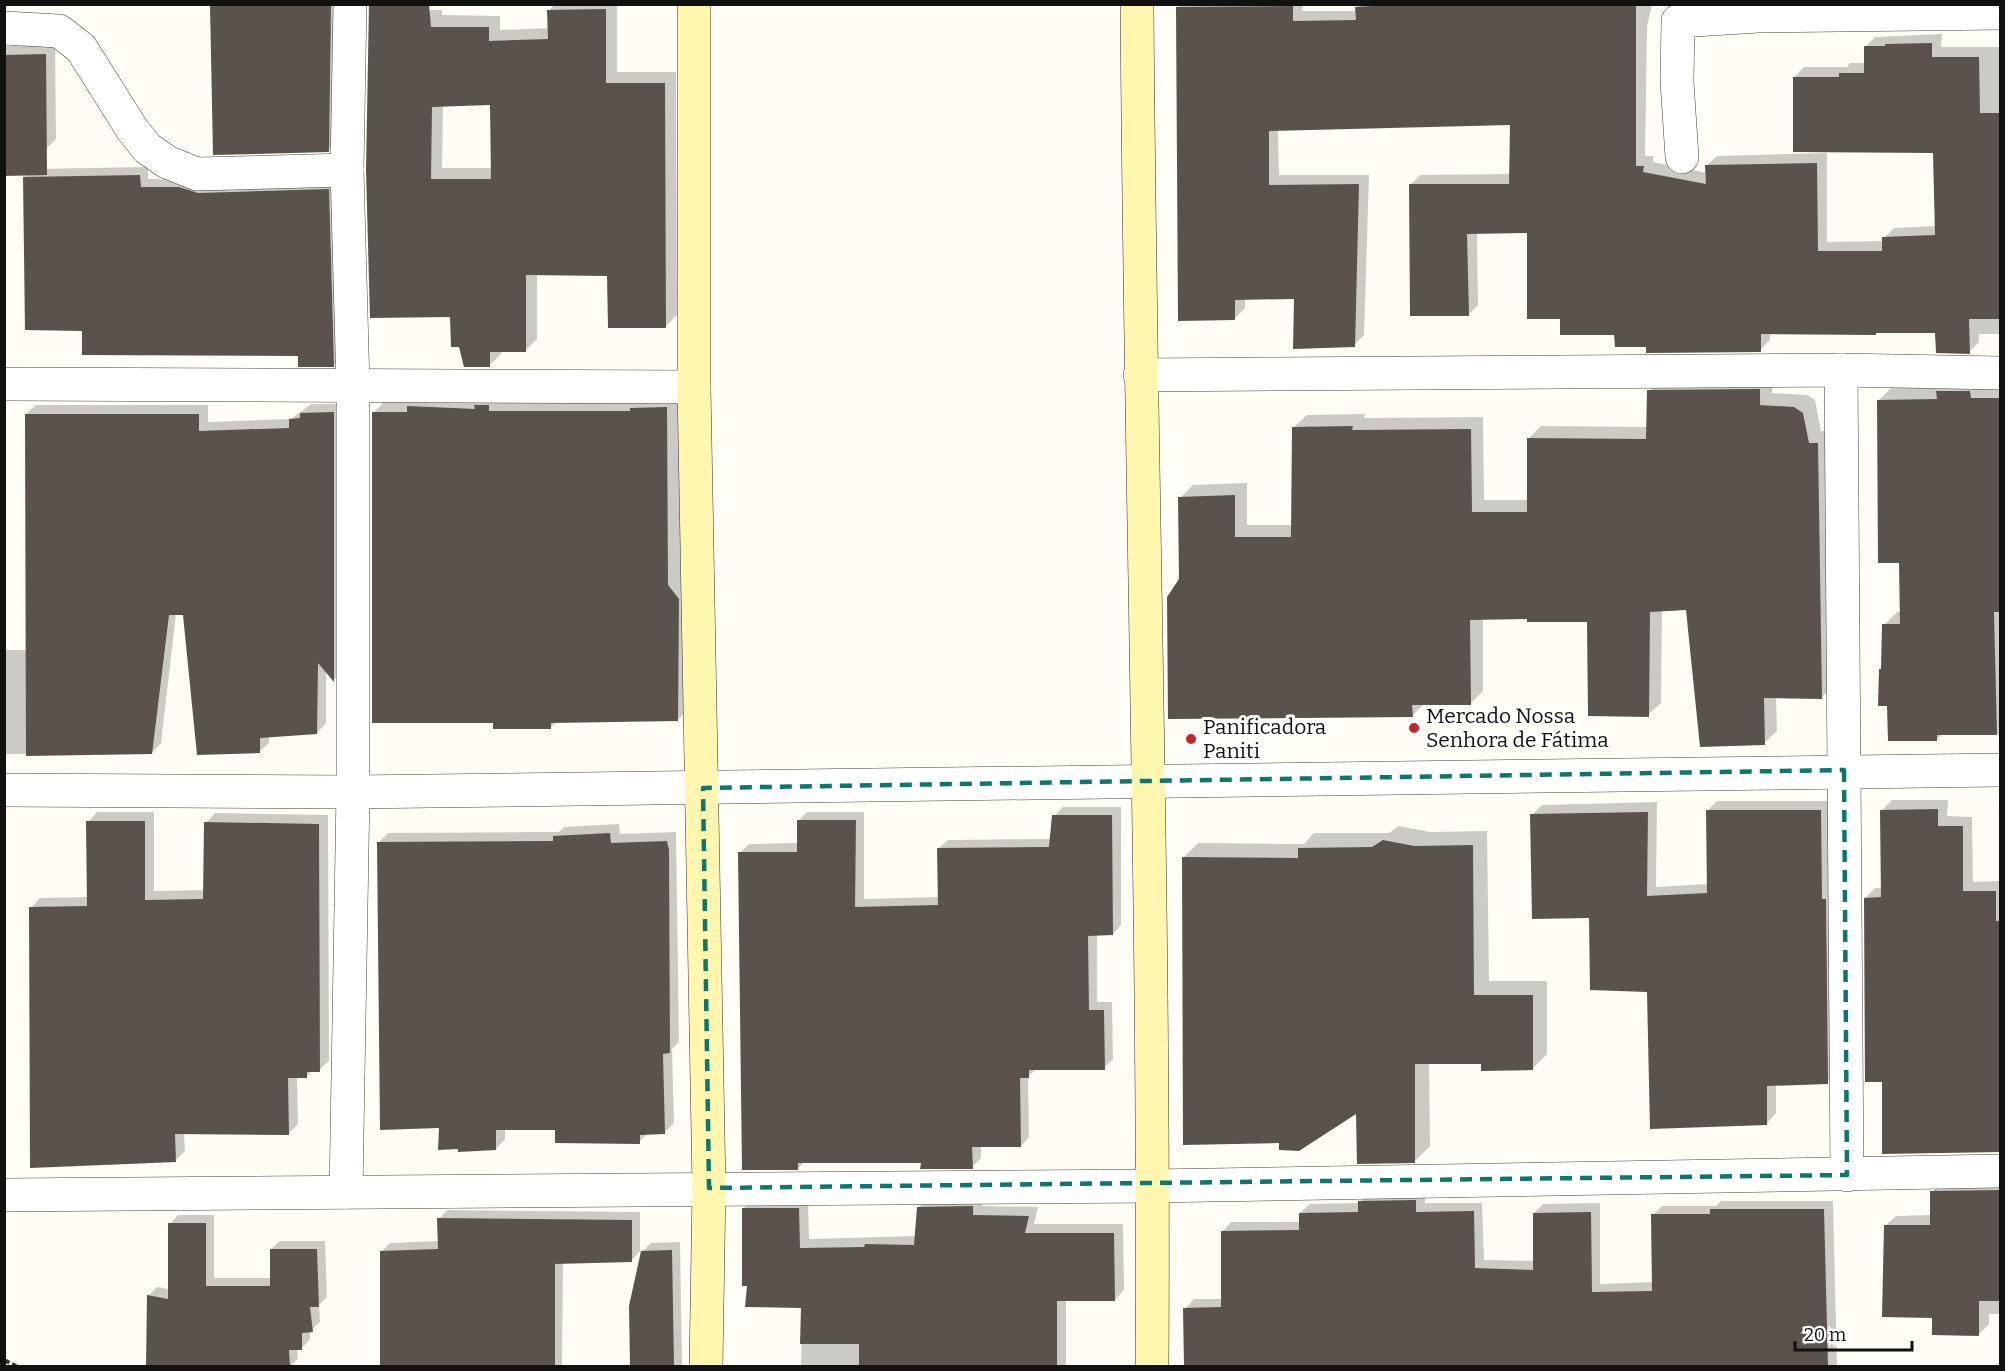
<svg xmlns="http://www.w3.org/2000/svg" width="2005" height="1371" viewBox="0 0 2005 1371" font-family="Bitter,serif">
  <rect width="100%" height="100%" fill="#fffdf5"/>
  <g fill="#0003" fill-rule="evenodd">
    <polygon points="341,4 338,140 328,150 211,5 194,4"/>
    <path d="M555 4H617V72H676L677 315 666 326 609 274H537V339L525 351H501V354L489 366 452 315 385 10H442V15L500 16V30L549 28V11ZM492 104V168H442L443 105Z"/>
    <polygon points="1181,4 1303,4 1302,11 1357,11 1359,4 1652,4 1647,27 1645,156 1653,156 1653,162 1707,173 1706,166 1717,156 1827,153 1827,242 1884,241 1884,238 1894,228 1937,226 1935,151 1794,77 1804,67 1847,67 1850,63 1865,63 1865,47 1875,37 1942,34 1941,47 2000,47 2000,334 1979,334 1979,342 1969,352 1936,332 1770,333 1770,340 1760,350 1648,345 1562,317 1528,232 1477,232 1478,305 1468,315 1410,185 1420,175 1510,174 1511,123 1278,129 1279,175 1369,175 1364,335 1354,345 1295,297 1245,298 1245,308 1235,318 1177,8"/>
    <polygon points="55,45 56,139 46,149 4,149 4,46"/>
    <polygon points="148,167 148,179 337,181 342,357 333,365 299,354 84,329 23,178 32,169"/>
    <polygon points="1772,377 1772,393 1807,395 1815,400 1821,431 1830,431 1834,685 1821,698 1776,697 1777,731 1764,743 1687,608 1662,610 1661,703 1648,715 1589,620 1529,618 1483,618 1483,691 1471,703 1425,703 1412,716 1180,579 1180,498 1193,485 1247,483 1247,525 1293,525 1294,427 1307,415 1365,414 1364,418 1483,417 1484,500 1529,500 1529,438 1541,426 1648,427 1649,391 1661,378"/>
    <polygon points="2000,386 2000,739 1998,734 1943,733 1936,740 1889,705 1880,670 1883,667 1884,625 1897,612 1901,612 1900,562 1878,401 1891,388"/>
    <polygon points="683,391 694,703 678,720 557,721 551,727 495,722 373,413 390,396"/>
    <polygon points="311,404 343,404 343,671 334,680 326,671 326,723 317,733 269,736 269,743 259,752 185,614 176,614 161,743 152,753 4,754 4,650 28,650 26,414 36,405 208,405 208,422 291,419"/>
    <polygon points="1892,800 1948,800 1947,816 1972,817 1973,882 2000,881 2000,1151 1883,1080 1865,898 1875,888 1882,888 1881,811"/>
    <polygon points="1717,801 1830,801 1837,1072 1827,1082 1776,1084 1776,1113 1767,1123 1649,990 1591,917 1532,815 1542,805 1657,802 1656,887 1708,884 1707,811"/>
    <polygon points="1063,807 1121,807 1121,925 1113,934 1097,934 1097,1002 1112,1002 1113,1059 1104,1068 1036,1069 1028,1077 1029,1137 1021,1146 981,1145 981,1158 972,1167 922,1162 805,1161 798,1169 740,853 749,844 798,843 798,821 807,812 864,812 864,899 939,897 939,848 948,840 1051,839 1054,816"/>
    <polygon points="97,812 154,812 154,891 205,890 206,823 215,813 328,815 329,1061 319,1070 312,1071 306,1077 297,1077 298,1124 288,1134 184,1133 185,1151 175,1161 31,908 40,898 88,897 88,822"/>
    <polygon points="619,824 620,834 676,832 679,1042 672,1049 674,1123 664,1133 648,1133 639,1142 557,1128 505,1128 505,1139 496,1149 440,1126 378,843 388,833 559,832 564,827"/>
    <polygon points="1399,826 1430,832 1487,831 1489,981 1547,981 1547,1054 1532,1069 1483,1062 1429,1062 1430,1146 1415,1161 1357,1111 1280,1142 1183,858 1198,843 1304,844 1314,833 1389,833"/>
    <polygon points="2000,1180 2000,1314 1989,1314 1989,1324 1979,1334 1933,1316 1885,1226 1896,1216 1931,1215 1932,1192 1942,1181"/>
    <polygon points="1425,1192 1425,1203 1482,1203 1484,1260 1535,1261 1534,1213 1543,1204 1600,1203 1600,1284 1654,1282 1653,1215 1662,1206 1716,1206 1721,1201 1833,1201 1837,1366 1186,1366 1185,1309 1194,1299 1222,1299 1222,1232 1231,1222 1301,1222 1300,1213 1310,1204 1359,1203 1368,1193"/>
    <polygon points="982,1197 982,1206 1038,1207 1034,1224 1123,1224 1124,1290 1115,1300 1066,1299 1066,1366 801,1366 802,1307 748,1285 743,1209 753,1199 808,1199 809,1239 916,1236 919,1207 928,1198"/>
    <polygon points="447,1210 640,1212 640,1251 632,1260 563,1262 562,1366 382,1366 382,1251 390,1243 439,1241 439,1219"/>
    <polygon points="178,1215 214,1215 214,1278 271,1278 271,1249 280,1241 325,1241 327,1297 319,1305 320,1322 310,1331 310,1339 302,1348 297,1348 298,1359 290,1366 148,1366 149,1295 157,1287 169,1289 170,1224"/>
    <polygon points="680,1242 682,1366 631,1366 630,1306 642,1252 651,1243"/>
  </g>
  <g fill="#5a524d" fill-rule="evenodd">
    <polygon points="210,4 331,4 329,152 213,155"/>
    <path d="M369 4H429L431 27H489V41L548 39 547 10 606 9V83H665L666 328H608L607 276 526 275V352H490V367H464L459 347H451L450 317 370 318 366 170ZM490 105 491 179H431L432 107Z"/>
    <polygon points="1408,4 1636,4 1636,166 1644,166 1643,172 1706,184 1705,165 1817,163 1818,251 1882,251 1882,237 1935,235 1933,153 1793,152 1793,77 1839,77 1839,73 1864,73 1864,46 1885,46 1885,44 1932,43 1932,57 1979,57 1980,113 2001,113 2001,319 1969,319 1970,354 1936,353 1935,333 1876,333 1876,335 1761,334 1761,352 1646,353 1646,347 1615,347 1614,335 1560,335 1560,319 1527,319 1527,233 1467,234 1469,316 1410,316 1409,184 1509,184 1510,125 1269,131 1269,185 1359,184 1355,347 1293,349 1294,299 1235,300 1235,320 1178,321 1176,7 1293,6 1293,21 1356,20 1355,7"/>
    <polygon points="46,54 47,175 4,176 4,55"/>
    <polygon points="140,175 141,187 179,187 198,193 329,189 334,367 298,367 298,356 82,355 82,331 25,330 23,177"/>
    <polygon points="1760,389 1760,405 1794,407 1803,413 1809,443 1818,443 1822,699 1764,698 1765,745 1700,747 1686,610 1650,612 1649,717 1588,716 1587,622 1527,622 1527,619 1470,620 1471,705 1412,705 1413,717 1168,719 1167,597 1179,579 1178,497 1235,495 1235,537 1291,537 1292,427 1353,426 1352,430 1471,429 1472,512 1527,512 1527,438 1646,439 1647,390"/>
    <polygon points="1936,391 1970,391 1971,398 2001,398 2001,612 1994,612 1997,735 1937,735 1937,741 1888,741 1887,706 1878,706 1879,669 1881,669 1882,624 1900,624 1899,563 1878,563 1877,400 1937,399"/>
    <polygon points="474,405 489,405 489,411 630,411 630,408 667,407 668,585 679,599 678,721 551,723 551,729 493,729 493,723 372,723 372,412 407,412 407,406 475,409"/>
    <polygon points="334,412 334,682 318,663 317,734 260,738 260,753 197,755 183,615 169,615 152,754 26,756 25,414 199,414 199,431 289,428 289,419 300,418 300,413"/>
    <polygon points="1938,809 1938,826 1963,826 1963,891 1996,891 1996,921 2001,921 2001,1152 1882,1154 1882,1082 1865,1082 1864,898 1881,897 1880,810"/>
    <polygon points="1706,810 1821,810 1822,899 1826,899 1828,1084 1767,1086 1767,1125 1650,1129 1647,992 1590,990 1589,918 1532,919 1530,814 1648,812 1647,896 1707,893"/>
    <polygon points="1052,815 1112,815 1113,935 1088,936 1089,1010 1104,1010 1105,1070 1029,1070 1029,1078 1020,1078 1021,1147 972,1147 973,1169 920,1169 921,1163 798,1163 798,1170 742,1170 738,852 797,852 797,820 856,820 855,907 938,905 937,848 1049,847"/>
    <polygon points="86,821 145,821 145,900 203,899 204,822 319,824 320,1072 307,1072 307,1078 288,1078 289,1135 175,1134 176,1162 30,1168 29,907 87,906"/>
    <polygon points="610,833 611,843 667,841 669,850 670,1053 663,1054 665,1134 640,1135 640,1144 555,1143 555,1130 496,1130 496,1150 458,1152 458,1149 438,1150 439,1128 380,1130 377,842 553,841 553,836"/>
    <polygon points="1383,840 1414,846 1473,845 1474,995 1533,995 1533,1070 1481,1071 1481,1064 1415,1064 1415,1163 1357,1164 1356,1114 1299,1151 1279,1150 1279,1143 1183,1145 1182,857 1298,858 1298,848 1372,847"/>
    <polygon points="2001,1190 2001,1290 1999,1301 1979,1301 1979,1336 1932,1335 1932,1318 1882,1317 1884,1225 1930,1225 1930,1191"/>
    <polygon points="1416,1200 1416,1212 1474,1211 1475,1268 1533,1270 1533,1213 1591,1212 1592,1292 1652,1291 1651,1214 1710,1214 1710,1209 1824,1209 1828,1366 1184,1366 1183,1308 1221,1307 1221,1231 1299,1230 1299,1213 1358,1212 1358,1201"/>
    <polygon points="973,1206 973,1215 1029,1216 1025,1233 1114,1233 1115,1301 1057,1301 1057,1366 859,1366 859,1344 800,1344 801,1308 745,1307 747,1286 742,1286 742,1208 799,1208 800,1248 864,1247 865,1244 914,1245 917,1207"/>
    <polygon points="437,1218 632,1220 632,1262 555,1264 555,1366 380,1366 380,1251 438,1249"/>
    <polygon points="168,1223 206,1223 206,1286 270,1286 270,1249 317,1249 319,1307 310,1307 313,1332 302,1333 302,1350 289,1350 290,1366 146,1366 147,1295 168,1299"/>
    <polygon points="672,1250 674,1366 630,1366 629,1306 641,1251"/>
  </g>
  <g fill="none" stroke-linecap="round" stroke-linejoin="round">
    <g stroke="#444" stroke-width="34">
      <g id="street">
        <polyline points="4,28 59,31 81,48 132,129 147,148 167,162 197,174 347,170"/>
        <polyline points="1682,157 1677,82 1678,21 1758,16 2000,13"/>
        <polyline points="1841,370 1847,1175"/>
        <polyline points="1140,375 1841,370 2000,373"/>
        <polyline points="4,384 694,387"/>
        <polyline points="4,790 353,792 2000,770"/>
        <polyline points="346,1192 353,792 353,386 347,170 350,4"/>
        <polyline points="4,1195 1153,1186 2000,1171"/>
      </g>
    </g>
    <g stroke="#333" stroke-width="34">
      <g id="secondary">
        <polyline points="694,4 694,387 709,1188 706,1366"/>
        <path d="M1137 4C1140 459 1155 912 1152 1366"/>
      </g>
    </g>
    <polyline stroke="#333" stroke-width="4" stroke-dasharray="6 3" stroke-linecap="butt" points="4,1360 16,1366"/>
    <use href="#street" stroke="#fff" stroke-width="33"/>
    <use href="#secondary" stroke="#fff6b0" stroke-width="33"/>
  </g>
  <path fill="none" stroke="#0f766e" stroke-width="4.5" stroke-dasharray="12 8" stroke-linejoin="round" d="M1844 770 1847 1175 709 1188 703 788Z"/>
  <g fill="#c4262e" stroke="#fff" stroke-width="2">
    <circle cx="1414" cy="728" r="6"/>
    <circle cx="1191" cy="739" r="6"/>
  </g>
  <g text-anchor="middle" stroke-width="6" stroke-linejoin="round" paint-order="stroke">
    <g font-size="21" fill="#111" stroke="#fff" text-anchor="start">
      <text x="1426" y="723">Mercado Nossa<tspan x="1426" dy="24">Senhora de Fátima</tspan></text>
      <text x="1203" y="734">Panificadora<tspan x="1203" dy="24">Paniti</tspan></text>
    </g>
  </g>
  <rect width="2005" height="1371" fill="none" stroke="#111111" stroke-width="12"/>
  <path d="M1795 1341v9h117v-9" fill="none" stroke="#111111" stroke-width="3"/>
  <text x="1804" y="1341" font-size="18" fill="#111111" stroke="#ffffff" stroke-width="4.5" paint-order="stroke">20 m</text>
</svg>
